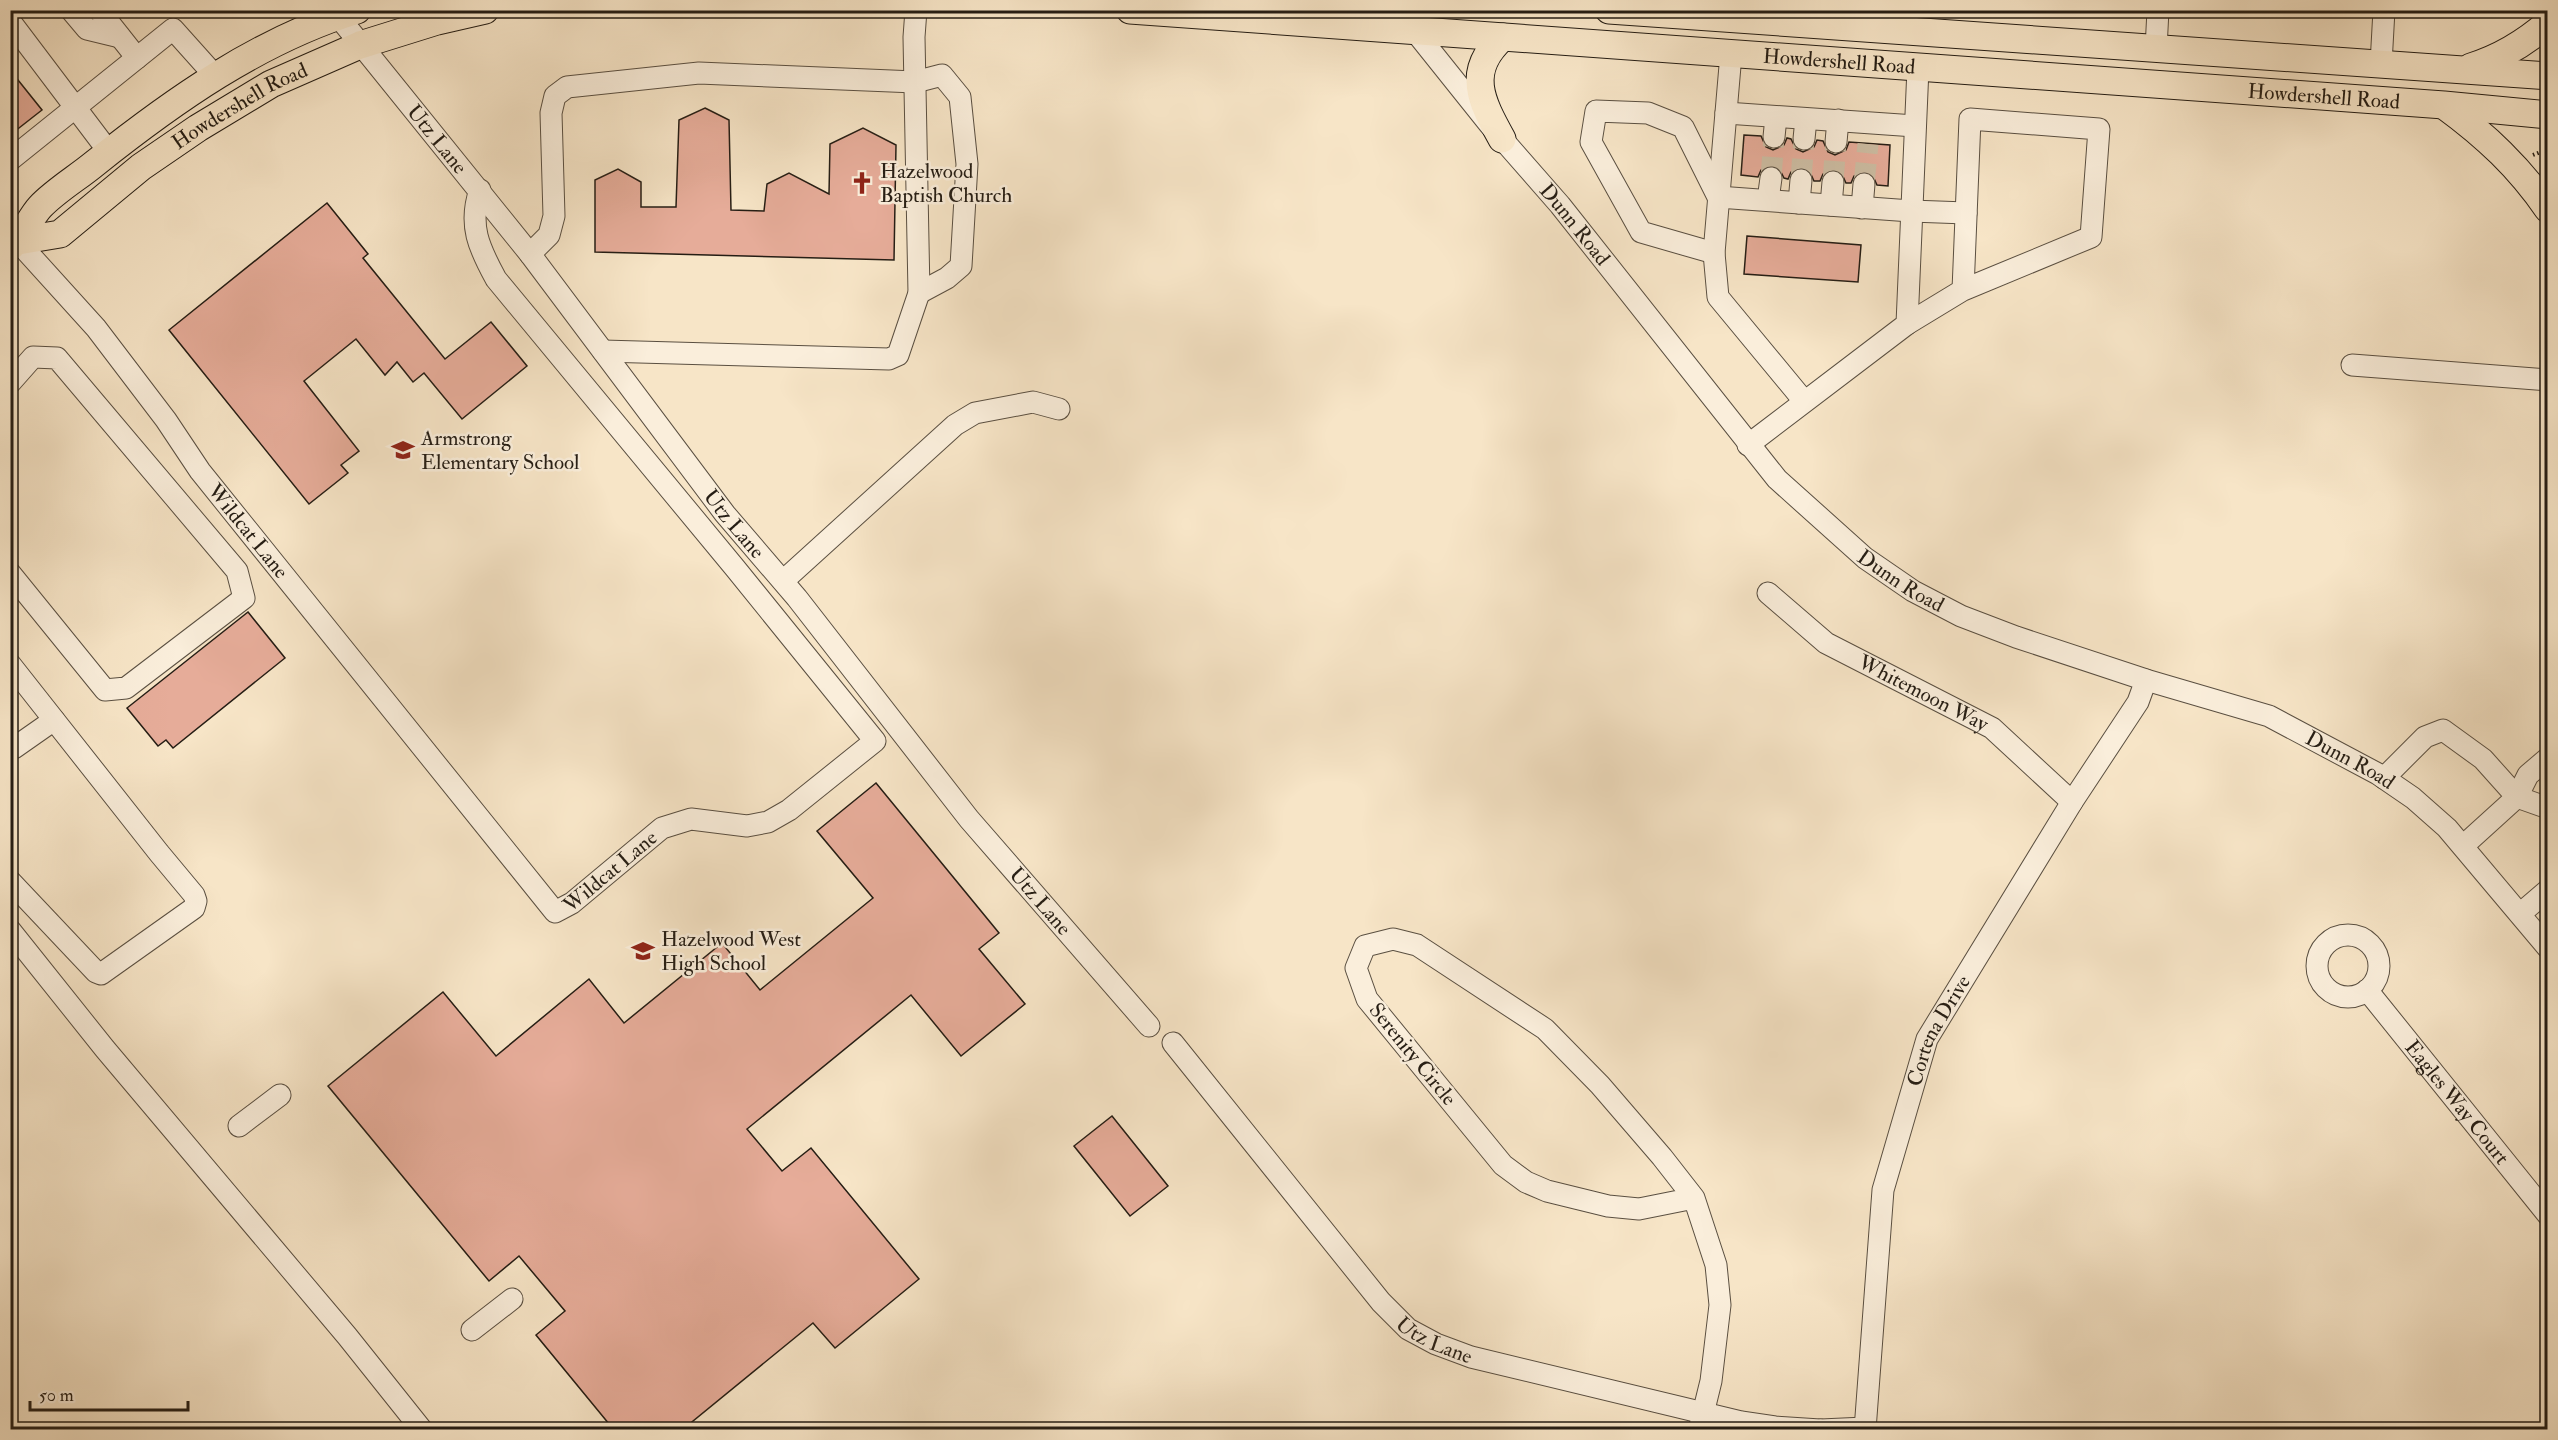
<svg xmlns="http://www.w3.org/2000/svg" width="2558" height="1440" viewBox="0 0 2558 1440" font-family="'IM FELL Double Pica',serif">
  <rect width="100%" height="100%" fill="#f7e5c7"/>
  <filter id="stains"><feTurbulence type="fractalNoise" baseFrequency=".00333" numOctaves="4"/><feColorMatrix values="0 0 0 0 .2 0 0 0 0 .09 0 0 0 0 .02 0 0 0 .5 -.17"/></filter>
  <radialGradient id="worn" r=".72"><stop offset=".6" stop-color="#630" stop-opacity="0"/><stop offset="1" stop-color="#630" stop-opacity=".3"/></radialGradient>
  <g fill="#e6ac99" stroke="#251d14" stroke-width="1.5">
    <polygon points="10,70 42,110 10,135"/>
    <polygon points="705,108 729,120 731,210 764,211 767,184 789,173 829,194 830,144 863,128 896,145 894,260 595,252 595,180 618,169 641,182 641,207 676,207 679,120"/>
    <polygon points="1744,135 1761,136 1766,147 1773,150 1784,145 1787,138 1791,139 1796,149 1803,152 1814,147 1817,140 1823,141 1828,152 1835,155 1846,150 1849,142 1890,145 1888,186 1877,185 1872,174 1864,171 1854,176 1851,183 1846,183 1841,172 1834,169 1823,174 1820,181 1814,181 1809,170 1802,167 1791,172 1788,179 1784,178 1779,168 1772,165 1761,170 1758,177 1741,175"/>
    <polygon points="327,203 368,254 363,258 445,359 491,322 527,366 462,419 424,373 413,382 397,362 385,375 356,339 304,381 359,451 341,465 348,473 309,504 169,330"/>
    <polygon points="1747,236 1861,245 1858,282 1744,274"/>
    <polygon points="248,612 285,658 173,748 166,740 158,746 127,708"/>
    <polygon points="876,783 999,933 979,949 1025,1004 961,1056 911,995 747,1129 782,1171 811,1148 919,1279 835,1348 813,1323 682,1430 614,1430 536,1335 565,1311 519,1256 489,1281 328,1086 443,992 496,1056 589,979 624,1023 722,943 760,990 873,898 817,831"/>
    <polygon points="1112,1116 1168,1186 1130,1216 1074,1146"/>
  </g>
  <g fill="none" stroke-linecap="round" stroke-linejoin="round">
    <g stroke="#cdbda3" stroke-width="21" stroke-dasharray="21 10" stroke-linecap="butt">
      <polyline points="1771,178 1774,137"/>
      <polyline points="1801,180 1804,139"/>
      <polyline points="1833,182 1836,142"/>
      <polyline points="1864,184 1868,144"/>
    </g>
    <g stroke="#5a4f41" stroke-width="23">
      <g id="minor">
        <polyline points="71,10 87,29 120,37"/>
        <polyline points="99,10 137,58"/>
        <path id="s1" d="M333 10 530 254 725 514 797 598 969 819 1149 1026"/>
        <path id="s2" d="M1398 10 1490 125 1560 205 1777 479 1865 558 1913 591 1961 616 2016 637 2146 680 2269 716 2378 774 2413 798 2447 828 2548 948"/>
        <polyline points="10,21 109,152"/>
        <polyline points="2156,49 2158,10"/>
        <polyline points="1731,54 1714,253 1718,297 1804,401"/>
        <polyline points="2381,64 2384,10"/>
        <polyline points="1726,113 1915,126"/>
        <polyline points="1774,137 1776,117"/>
        <polyline points="1804,139 1806,119"/>
        <polyline points="1836,142 1838,120"/>
        <polyline points="10,160 173,29 216,77"/>
        <polyline points="1768,200 1771,178"/>
        <polyline points="1799,203 1801,180"/>
        <polyline points="1831,205 1833,182"/>
        <polyline points="1862,208 1864,184"/>
        <path id="s3" d="M10 233 96 328 166 420 200 471 555 912 572 903 662 828 691 819 747 826 768 822 789 810 875 741 735 568 496 279C479 248 468 225 480 190"/>
        <polyline points="1714,253 1641,232 1591,142 1596,111 1648,113 1683,127 1718,197 1911,211 1966,213"/>
        <polyline points="530,254 549,235 554,216 551,113 555,96 567,87 699,73 915,82 942,75 960,97 967,164 961,266 947,278 919,293"/>
        <polyline points="1907,324 1963,290 1970,119 2099,129 2091,237 1963,290"/>
        <polyline points="603,351 889,359 898,355 919,293 914,37 916,10"/>
        <polyline points="2352,365 2548,380"/>
        <polyline points="10,383 33,357 57,358 237,571 244,598 126,688 105,690 10,573"/>
        <polyline points="1748,445 1907,324 1918,68"/>
        <polyline points="783,581 955,425 975,413 1033,402 1059,409"/>
        <path id="s4" d="M1768 593 1826 643 1992 728 2072 802"/>
        <polyline points="10,664 159,853 194,895 196,901 194,908 101,974 96,972 10,881"/>
        <polyline points="14,748 54,720"/>
        <polyline points="2384,778 2425,737 2443,730 2483,759 2517,797 2548,808"/>
        <polyline points="2463,846 2517,797 2528,775 2548,758"/>
        <polyline points="2520,914 2548,890"/>
        <polyline points="10,930 105,1049 347,1336 422,1430"/>
        <circle cx="2348" cy="966" r="31"/>
        <path id="s5" d="M2367 990 2548 1215"/>
        <path id="s6" d="M1173 1043 1381 1302 1408 1329 1436 1344 1471 1357 1741 1422 1775 1427 1820 1430"/>
        <polyline points="239,1126 280,1095"/>
        <polyline points="1694,1198 1639,1209 1608,1206 1547,1191 1526,1182 1503,1165 1367,999 1356,968 1365,946 1393,939 1417,945 1545,1029 1600,1085 1662,1157 1694,1198 1716,1265 1720,1305 1711,1381 1699,1430"/>
        <polyline points="472,1330 512,1299"/>
        <polyline points="1821,1430 1865,1428"/>
        <path id="s7" d="M1865 1430 1883 1190 1927 1039 2072 802 2138 702 2146 680"/>
      </g>
    </g>
    <g stroke="#251d14" stroke-width="29">
      <g id="major">
        <path id="s8" d="M1130 10 2444 105 2548 115"/>
        <polyline points="1609,10 2548,76"/>
        <path d="M2471 67C2500 58 2525 43 2548 23"/>
        <path d="M2445 106C2486 136 2519 167 2548 209"/>
        <path d="M1502 139C1481 101 1465 71 1503 37"/>
        <path id="s9" d="M18 241 60 234 141 167 198 128 271 84 360 45 437 21 485 10"/>
        <path d="M10 247C24 236 29 219 40 207 55 191 77 178 94 164 173 101 259 40 357 10"/>
      </g>
    </g>
    <polyline stroke="#251d14" stroke-width="4" stroke-dasharray="1.5 3" stroke-linecap="butt" points="2533,155 2543,151"/>
    <use href="#minor" stroke="#faeedb" stroke-width="21"/>
    <use href="#major" stroke="#f7e5c7" stroke-width="27"/>
  </g>
  <defs>
    <g id="church-bare" transform="scale(1.8)"><path d="M-1.2-6h2.4v3.5h3.3v2.4h-3.3V6h-2.4V-.1h-3.3v-2.4h3.3Z" fill="#8f2418" stroke="#faeedb" stroke-width="2.5" paint-order="stroke"/></g>
    <g id="school-bare" transform="scale(1.8)"><path d="M0-5L7-2L0 1L-7-2ZM-4 1L0 2.5L4 1V4Q0 6-4 4Z" fill="#8f2418" stroke="#faeedb" stroke-width="2.5" paint-order="stroke"/></g>
  </defs>
  <g fill-rule="evenodd">
    <use href="#church-bare" x="862" y="183"/>
    <use href="#school-bare" x="403" y="450"/>
    <use href="#school-bare" x="643" y="951"/>
  </g>
  <g text-anchor="middle" stroke-width="5" stroke-linejoin="round" paint-order="stroke">
    <g font-size="21" fill="#251d14" stroke="#faeedb">
      <text dy="7" stroke="none"><textPath href="#s8" startOffset="711">Howdershell Road</textPath></text>
      <text dy="7" stroke="none"><textPath href="#s8" startOffset="1197">Howdershell Road</textPath></text>
      <text dy="7" stroke="none"><textPath href="#s9" startOffset="264">Howdershell Road</textPath></text>
      <text dy="7" stroke="none"><textPath href="#s1" startOffset="166">Utz Lane</textPath></text>
      <text dy="7" stroke="none"><textPath href="#s2" startOffset="278">Dunn Road</textPath></text>
      <text dy="7" stroke="none"><textPath href="#s1" startOffset="652">Utz Lane</textPath></text>
      <text dy="7" stroke="none"><textPath href="#s3" startOffset="382">Wildcat Lane</textPath></text>
      <text dy="7" stroke="none"><textPath href="#s2" startOffset="764">Dunn Road</textPath></text>
      <text dy="7" stroke="none"><textPath href="#s4" startOffset="186">Whitemoon Way</textPath></text>
      <text dy="7" stroke="none"><textPath href="#s2" startOffset="1250">Dunn Road</textPath></text>
      <text dy="7" stroke="none"><textPath href="#s3" startOffset="940">Wildcat Lane</textPath></text>
      <text dy="7" stroke="none"><textPath href="#s1" startOffset="1138">Utz Lane</textPath></text>
      <text dy="7" stroke="none"><textPath href="#s7" startOffset="410">Cortena Drive</textPath></text>
      <text transform="translate(1413 1054) rotate(51)" y="7">Serenity Circle</text>
      <text dy="7" stroke="none"><textPath href="#s5" startOffset="144">Eagles Way Court</textPath></text>
      <text dy="7" stroke="none"><textPath href="#s6" startOffset="399">Utz Lane</textPath></text>
    </g>
    <g font-size="21" fill="#251d14" stroke="#faeedb" text-anchor="start">
      <text x="880" y="178">Hazelwood<tspan x="880" dy="24">Baptish Church</tspan></text>
      <text x="421" y="445">Armstrong<tspan x="421" dy="24">Elementary School</tspan></text>
      <text x="661" y="946">Hazelwood West<tspan x="661" dy="24">High School</tspan></text>
    </g>
  </g>
  <rect width="2558" height="1440" fill="none" stroke="#f7e5c7" stroke-width="36"/>
  <rect x="12" y="12" width="2534" height="1416" fill="none" stroke="#251d14" stroke-width="3"/>
  <rect x="18" y="18" width="2522" height="1404" fill="none" stroke="#251d14" stroke-width="1.5"/>
  <path d="M30 1401v9h158v-9" fill="none" stroke="#251d14" stroke-width="3"/>
  <text x="39" y="1401" font-size="18" fill="#251d14" stroke="#faeedb" stroke-width="4.5" paint-order="stroke">50 m</text>
  <rect width="100%" height="100%" filter="url(#stains)"/>
  <rect width="100%" height="100%" fill="url(#worn)"/>
</svg>
